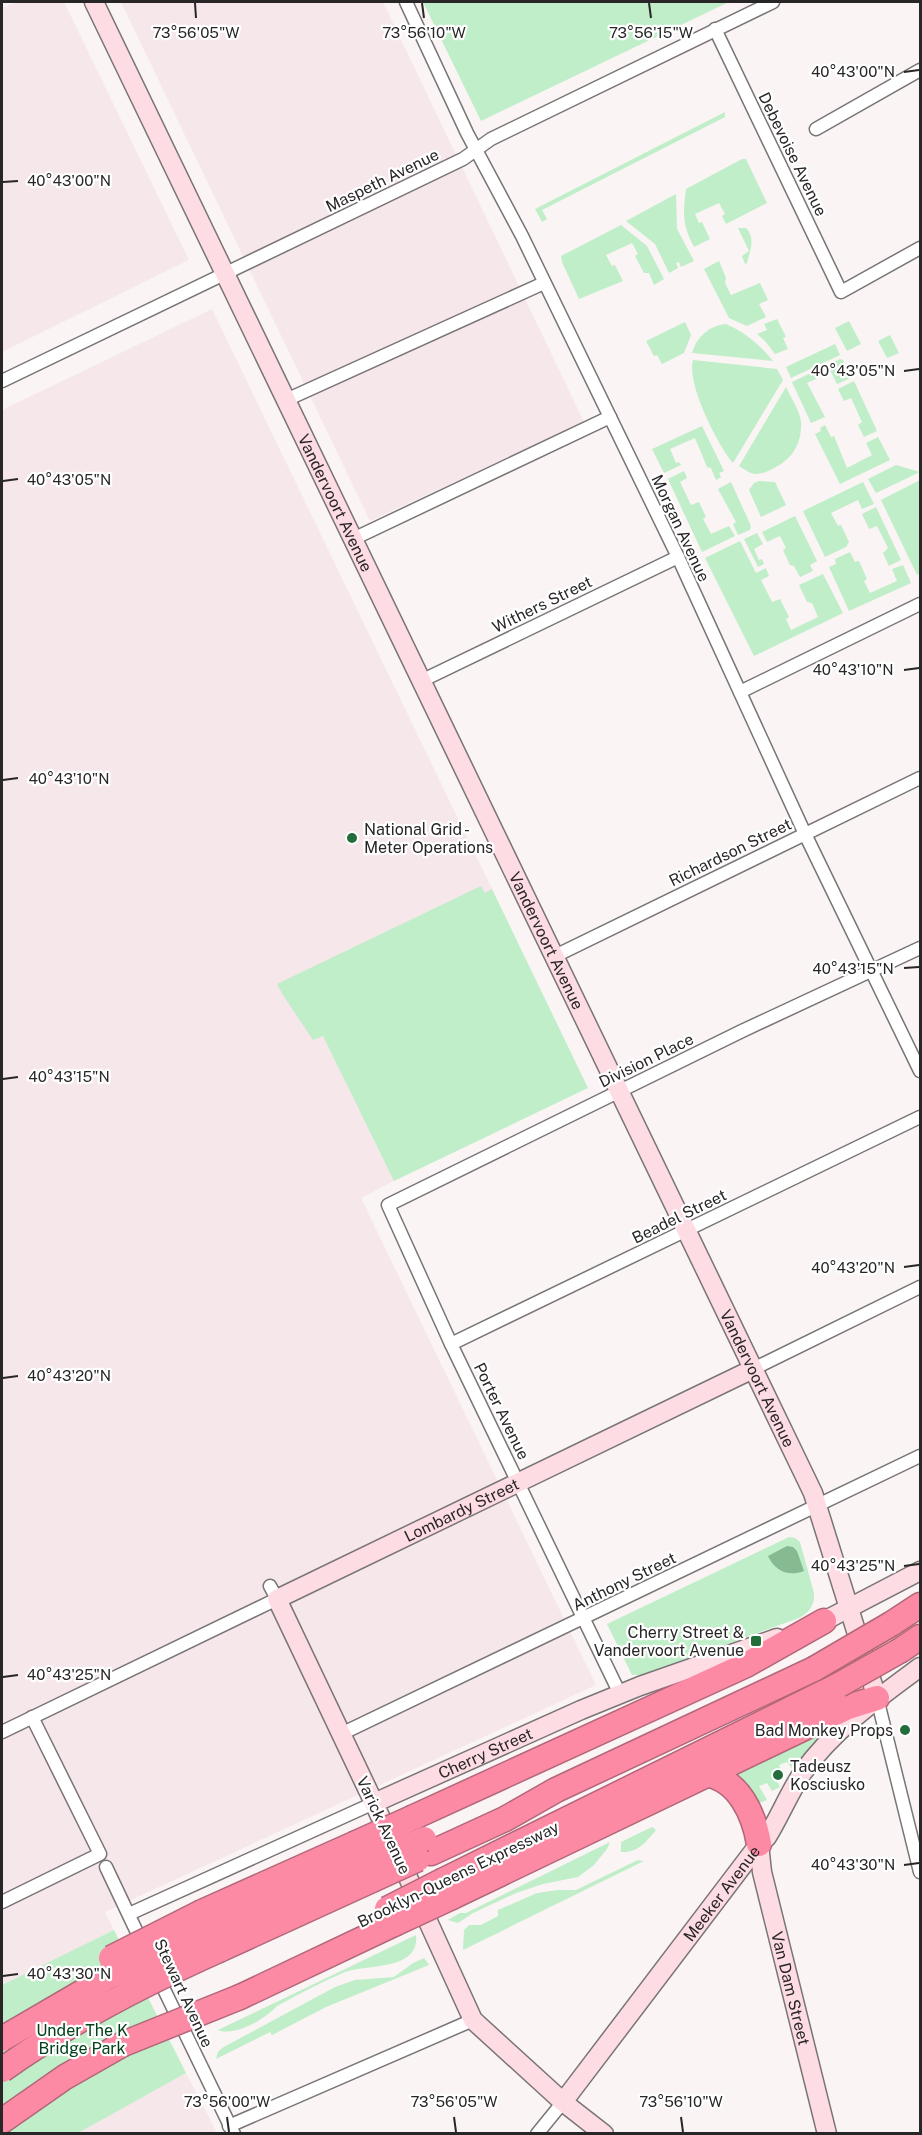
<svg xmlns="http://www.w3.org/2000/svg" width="922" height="2135" viewBox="0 0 922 2135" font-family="'Public Sans',sans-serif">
  <rect width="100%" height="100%" fill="#faf4f5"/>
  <g fill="#f6e7ea">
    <polygon points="17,2 64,2 189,260 2,352 2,8"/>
    <polygon points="121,2 383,2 584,422 370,521"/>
    <polygon points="212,309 494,893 300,988 394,1181 361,1198 596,1685 105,1912 114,1930 2,1985 2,410"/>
    <polygon points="186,2073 217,2133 78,2134 85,2128"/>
  </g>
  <g fill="#bfeec8">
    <polygon points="423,2 729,2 481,121"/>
    <polygon points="725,112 725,117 542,210 547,219 542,222 535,209"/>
    <path d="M742 159H746L767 203 726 224 722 216 725 214 719 203 695 214 699 223 702 222 710 239 694 247C682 224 683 214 686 189Z"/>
    <polygon points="676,194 677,229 694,261 681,267 679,262 676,263 678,268 669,273 655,244 626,221"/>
    <polygon points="621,225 647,246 664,279 654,285 649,273 644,273 635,256 638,254 632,243 606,255 612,266 615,265 623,281 579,299 562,262 561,256"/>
    <path d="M738 228H746C756 239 750 250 747 263L745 264 742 256 749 251Z"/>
    <polygon points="719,261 726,278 725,283 731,295 760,283 768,300 759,304 766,317 747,326 729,318 704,269"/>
    <polygon points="777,319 786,337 783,338 788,349 775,354 765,341 757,334 767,330 764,324"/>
    <polygon points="849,321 861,344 847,351 835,328"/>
    <polygon points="685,322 691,335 684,353 662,364 657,355 654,356 646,341"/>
    <path d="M726 324C746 333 759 344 773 361L692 353C697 336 709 326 726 324Z"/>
    <polygon points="890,335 899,353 887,358 878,341"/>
    <polygon points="835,344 840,355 791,378 786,367"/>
    <polygon points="840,359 843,360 851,378 837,384 831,372 807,383 825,417 811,423 792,382"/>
    <path d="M693 360 777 369 783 380 733 463C718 446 686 383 693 360Z"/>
    <polygon points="854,381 877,431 864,437 858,425 862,422 851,398 844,401 838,389"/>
    <path d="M786 387C791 398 800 411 801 422 802 443 793 459 774 468 769 471 762 474 756 474 750 474 744 469 739 466Z"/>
    <polygon points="825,425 831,437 834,436 847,468 872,455 866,443 878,437 890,460 840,484 815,434 821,431 820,428"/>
    <polygon points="702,426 724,471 719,473 721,477 716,480 711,468 707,467 695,438 670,449 676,463 679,462 681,465 664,473 652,449"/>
    <polygon points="896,465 920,472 876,493 868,479"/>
    <polygon points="684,471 687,478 680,482 691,505 699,502 706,517 703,519 711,534 729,526 735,536 702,552 668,479"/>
    <polygon points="920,480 920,573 917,575 881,500"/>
    <polygon points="759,481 775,482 786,505 761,517 749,490 754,483"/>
    <polygon points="731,482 751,526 750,530 738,535 733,524 736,522 718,489"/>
    <polygon points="863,482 874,504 862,509 858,500 831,513 838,526 841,525 849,542 846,547 825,557 803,511"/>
    <polygon points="876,507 901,560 889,566 883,553 888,548 877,526 869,529 862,514"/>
    <polygon points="795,516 817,561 810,565 813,571 800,577 794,566 790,565 783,550 786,548 780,536 767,542 762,532"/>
    <polygon points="757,533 763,544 754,549 759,560 762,559 764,564 758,567 744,539"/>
    <polygon points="740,541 756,573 766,568 769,576 761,580 772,602 780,599 789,617 786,619 791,630 818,617 812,603 807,602 799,585 823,574 843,613 754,656 705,558"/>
    <polygon points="850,552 855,562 859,561 867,579 864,581 870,593 897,581 892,569 903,565 911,583 849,611 829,567 836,564 835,559"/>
    <polygon points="481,886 485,893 492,889 588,1088 394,1181 323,1036 313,1040 283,995 277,984"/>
    <path d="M789 1537 795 1538 800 1542 814 1593C815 1605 809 1613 799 1618L641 1675H632L607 1624Z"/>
    <polygon points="839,1718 797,1775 787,1762 779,1765 783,1774 775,1777 780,1787 772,1791 767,1783 759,1786 767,1800 754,1805 735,1776 735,1769"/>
    <path d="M652 1827 656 1830C646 1842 638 1853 621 1852V1842Z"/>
    <polygon points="610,1842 607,1849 594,1865 578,1877 543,1884 516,1893 473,1913 458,1923 448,1920 460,1913 466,1913"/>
    <polygon points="638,1860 644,1861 463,1950 464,1930 469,1925 481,1925 498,1916 498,1910 537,1893 558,1890 576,1890"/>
    <polygon points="114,1930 186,2073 78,2133 2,2134 2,1985"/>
    <path d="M416 1935C420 1971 366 1964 345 1972 322 1982 299 1994 277 2006 266 2018 236 2037 218 2030Z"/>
    <polygon points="424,1958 429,1965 326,2007 272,2035 270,2032 216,2059 218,2052 222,2048 335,1987 355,1980 394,1977 413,1963"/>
  </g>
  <path fill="#86bb91" d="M787 1546 793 1547 797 1551 804 1571C788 1577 775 1571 768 1556Z"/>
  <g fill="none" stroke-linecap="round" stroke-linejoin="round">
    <g stroke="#797475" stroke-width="15">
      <g id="minor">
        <polyline points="406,2 467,133 522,236 678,557 805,834 920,1071"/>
        <polyline points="715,29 841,292 920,248"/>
        <polyline points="816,129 920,70"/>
        <polyline points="2,381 463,159 491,139 773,2"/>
        <polyline points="286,400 544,283"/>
        <polyline points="353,539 610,417"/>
        <polyline points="421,681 678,557"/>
        <polyline points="740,692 920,604"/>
        <polyline points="555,956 920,778"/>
        <polyline points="451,1344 920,1117"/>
        <polyline points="753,1369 920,1287"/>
        <polyline points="620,1694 451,1344 388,1205 742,1031 920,948"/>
        <polyline points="877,1698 920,1872"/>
        <polyline points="2,1732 277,1599 270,1586"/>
        <polyline points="341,1734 920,1456"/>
        <polyline points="106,1867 143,1945"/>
        <polyline points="2,1902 100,1854 32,1717"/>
        <polyline points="129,1914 374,1803"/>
        <polyline points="158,1977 234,2134"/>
        <polyline points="229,2126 473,2020"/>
        <polyline points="537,2134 563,2102"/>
      </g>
    </g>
    <g stroke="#797475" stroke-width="21">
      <g id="secondary">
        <path id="s1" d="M94 2 813 1493 877 1698"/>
        <polyline points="812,1626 824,1621 920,1571"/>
        <path id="s2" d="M374 1803 581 1710 640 1686 777 1638"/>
        <path id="s3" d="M759 1844 762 1872 827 2134"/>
        <path id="s4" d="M563 2102 759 1844 767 1837C780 1816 789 1793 803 1772 834 1729 878 1698 920 1667"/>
        <path id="s5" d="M604 2134 563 2102 473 2020 374 1803 277 1599 753 1369"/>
      </g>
    </g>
    <g stroke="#b26779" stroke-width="27">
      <g id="motorway">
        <polyline points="891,1624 920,1605"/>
        <polyline points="901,1650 920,1637"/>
        <path d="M706 1774C739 1780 754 1814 759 1844"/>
        <polyline points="414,1817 746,1665 824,1621"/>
        <polyline points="431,1853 505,1819 556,1790 814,1669"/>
        <polyline points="444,1880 839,1685"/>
        <polyline points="452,1897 848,1707 877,1698"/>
        <polyline points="202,1912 354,1844"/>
        <polyline points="210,1930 364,1864"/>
        <polyline points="219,1950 372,1880"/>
        <polyline points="240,1997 394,1924"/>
        <polyline points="2,2121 65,2077 123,2044"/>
      </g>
    </g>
    <use href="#minor" stroke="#fff" stroke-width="12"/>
    <use href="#secondary" stroke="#fedce4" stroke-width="18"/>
    <use href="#motorway" stroke="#fc8aa5" stroke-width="24"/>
    <g stroke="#b26779" stroke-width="27" stroke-linecap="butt">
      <g id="motorway-bridge">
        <polyline points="814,1669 891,1624"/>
        <polyline points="839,1685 901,1650"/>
        <polyline points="354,1844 414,1817"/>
        <polyline points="364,1864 424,1839"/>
        <polyline points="372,1880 418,1859"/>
        <polyline points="387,1909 444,1880"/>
        <polyline points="394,1924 452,1897"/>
        <polyline points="111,1958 202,1912"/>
        <polyline points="2,2039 110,1976 210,1930"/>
        <polyline points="123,2044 240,1997"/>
        <path d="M2 2070C69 2022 143 1984 219 1950"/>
      </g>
    </g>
    <use href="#motorway-bridge" stroke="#fc8aa5" stroke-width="24"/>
  </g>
  <path fill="none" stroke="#282626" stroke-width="2" d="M195 3 196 18M422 3 424 18M649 3 651 18M904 72 919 70M3 182 18 181M904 371 919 369M3 481 18 479M904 670 919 668M3 780 18 778M904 968 919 967M3 1079 18 1077M904 1267 919 1265M3 1378 18 1376M904 1566 919 1564M3 1677 18 1675M904 1865 919 1863M3 1976 18 1974M227 2117 229 2132M454 2117 456 2132M681 2117 683 2132"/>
  <g fill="#236d3a" stroke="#fff" stroke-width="2">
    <circle cx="352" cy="838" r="6"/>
    <rect x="750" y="1635" width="12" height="12" rx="3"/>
    <circle cx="905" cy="1730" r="6"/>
    <circle cx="778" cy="1775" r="6"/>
  </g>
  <g text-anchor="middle" stroke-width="4.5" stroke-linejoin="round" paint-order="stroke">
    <g font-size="16" fill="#282626" stroke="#fff">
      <text transform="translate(793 154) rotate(64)" y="6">Debevoise Avenue</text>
      <text transform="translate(382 180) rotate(-26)" y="6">Maspeth Avenue</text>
      <text dy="6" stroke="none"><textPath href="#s1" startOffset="556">Vandervoort Avenue</textPath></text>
      <text transform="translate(681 528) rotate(65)" y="6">Morgan Avenue</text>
      <text transform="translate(542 604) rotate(-26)" y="6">Withers Street</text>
      <text transform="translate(730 852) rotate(-26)" y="6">Richardson Street</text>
      <text dy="6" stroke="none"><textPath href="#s1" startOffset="1042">Vandervoort Avenue</textPath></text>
      <text transform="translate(646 1060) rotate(-26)" y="6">Division Place</text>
      <text transform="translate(679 1216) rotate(-26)" y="6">Beadel Street</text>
      <text dy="6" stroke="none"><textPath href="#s1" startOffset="1528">Vandervoort Avenue</textPath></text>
      <text transform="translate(502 1411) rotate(64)" y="6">Porter Avenue</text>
      <text dy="6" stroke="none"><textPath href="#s5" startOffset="843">Lombardy Street</textPath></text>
      <text transform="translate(624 1581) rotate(-26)" y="6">Anthony Street</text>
      <text dy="6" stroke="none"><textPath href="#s2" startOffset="122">Cherry Street</textPath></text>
      <text transform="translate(384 1825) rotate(65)" y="6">Varick Avenue</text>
      <text transform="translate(458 1874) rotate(-26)" y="6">Brooklyn-Queens Expressway</text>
      <text dy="6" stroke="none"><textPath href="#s4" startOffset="262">Meeker Avenue</textPath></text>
      <text dy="6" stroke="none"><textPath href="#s3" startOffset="148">Van Dam Street</textPath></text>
      <text transform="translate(184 1993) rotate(65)" y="6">Stewart Avenue</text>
    </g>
    <g font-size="16" fill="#282626" stroke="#fff" text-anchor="start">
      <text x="364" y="835">National Grid -<tspan x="364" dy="18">Meter Operations</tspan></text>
      <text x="744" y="1638" text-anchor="end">Cherry Street &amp;<tspan x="744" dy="18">Vandervoort Avenue</tspan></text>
      <text x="893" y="1736" text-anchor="end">Bad Monkey Props</text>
      <text x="790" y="1772">Tadeusz<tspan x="790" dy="18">Kosciusko</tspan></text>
    </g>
    <g font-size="16" fill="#004018" stroke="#fff">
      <text x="82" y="2036">Under The K<tspan x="82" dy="18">Bridge Park</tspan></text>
    </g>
  </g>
  <g font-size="15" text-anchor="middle" fill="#282626" stroke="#fff" stroke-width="4.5" stroke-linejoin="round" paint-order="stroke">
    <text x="196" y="38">73°56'05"W</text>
    <text x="424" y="38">73°56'10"W</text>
    <text x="651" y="38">73°56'15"W</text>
    <text x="853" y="77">40°43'00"N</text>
    <text x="69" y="186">40°43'00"N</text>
    <text x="853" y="376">40°43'05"N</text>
    <text x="69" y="485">40°43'05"N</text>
    <text x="853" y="675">40°43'10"N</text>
    <text x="69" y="784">40°43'10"N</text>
    <text x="853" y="974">40°43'15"N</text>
    <text x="69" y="1082">40°43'15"N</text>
    <text x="853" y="1273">40°43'20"N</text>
    <text x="69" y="1381">40°43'20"N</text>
    <text x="853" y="1571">40°43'25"N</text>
    <text x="69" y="1680">40°43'25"N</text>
    <text x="853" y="1870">40°43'30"N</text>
    <text x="69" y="1979">40°43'30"N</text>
    <text x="227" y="2107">73°56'00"W</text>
    <text x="454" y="2107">73°56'05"W</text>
    <text x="681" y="2107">73°56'10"W</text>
  </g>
  <rect width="922" height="2135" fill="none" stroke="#282626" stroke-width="6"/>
</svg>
